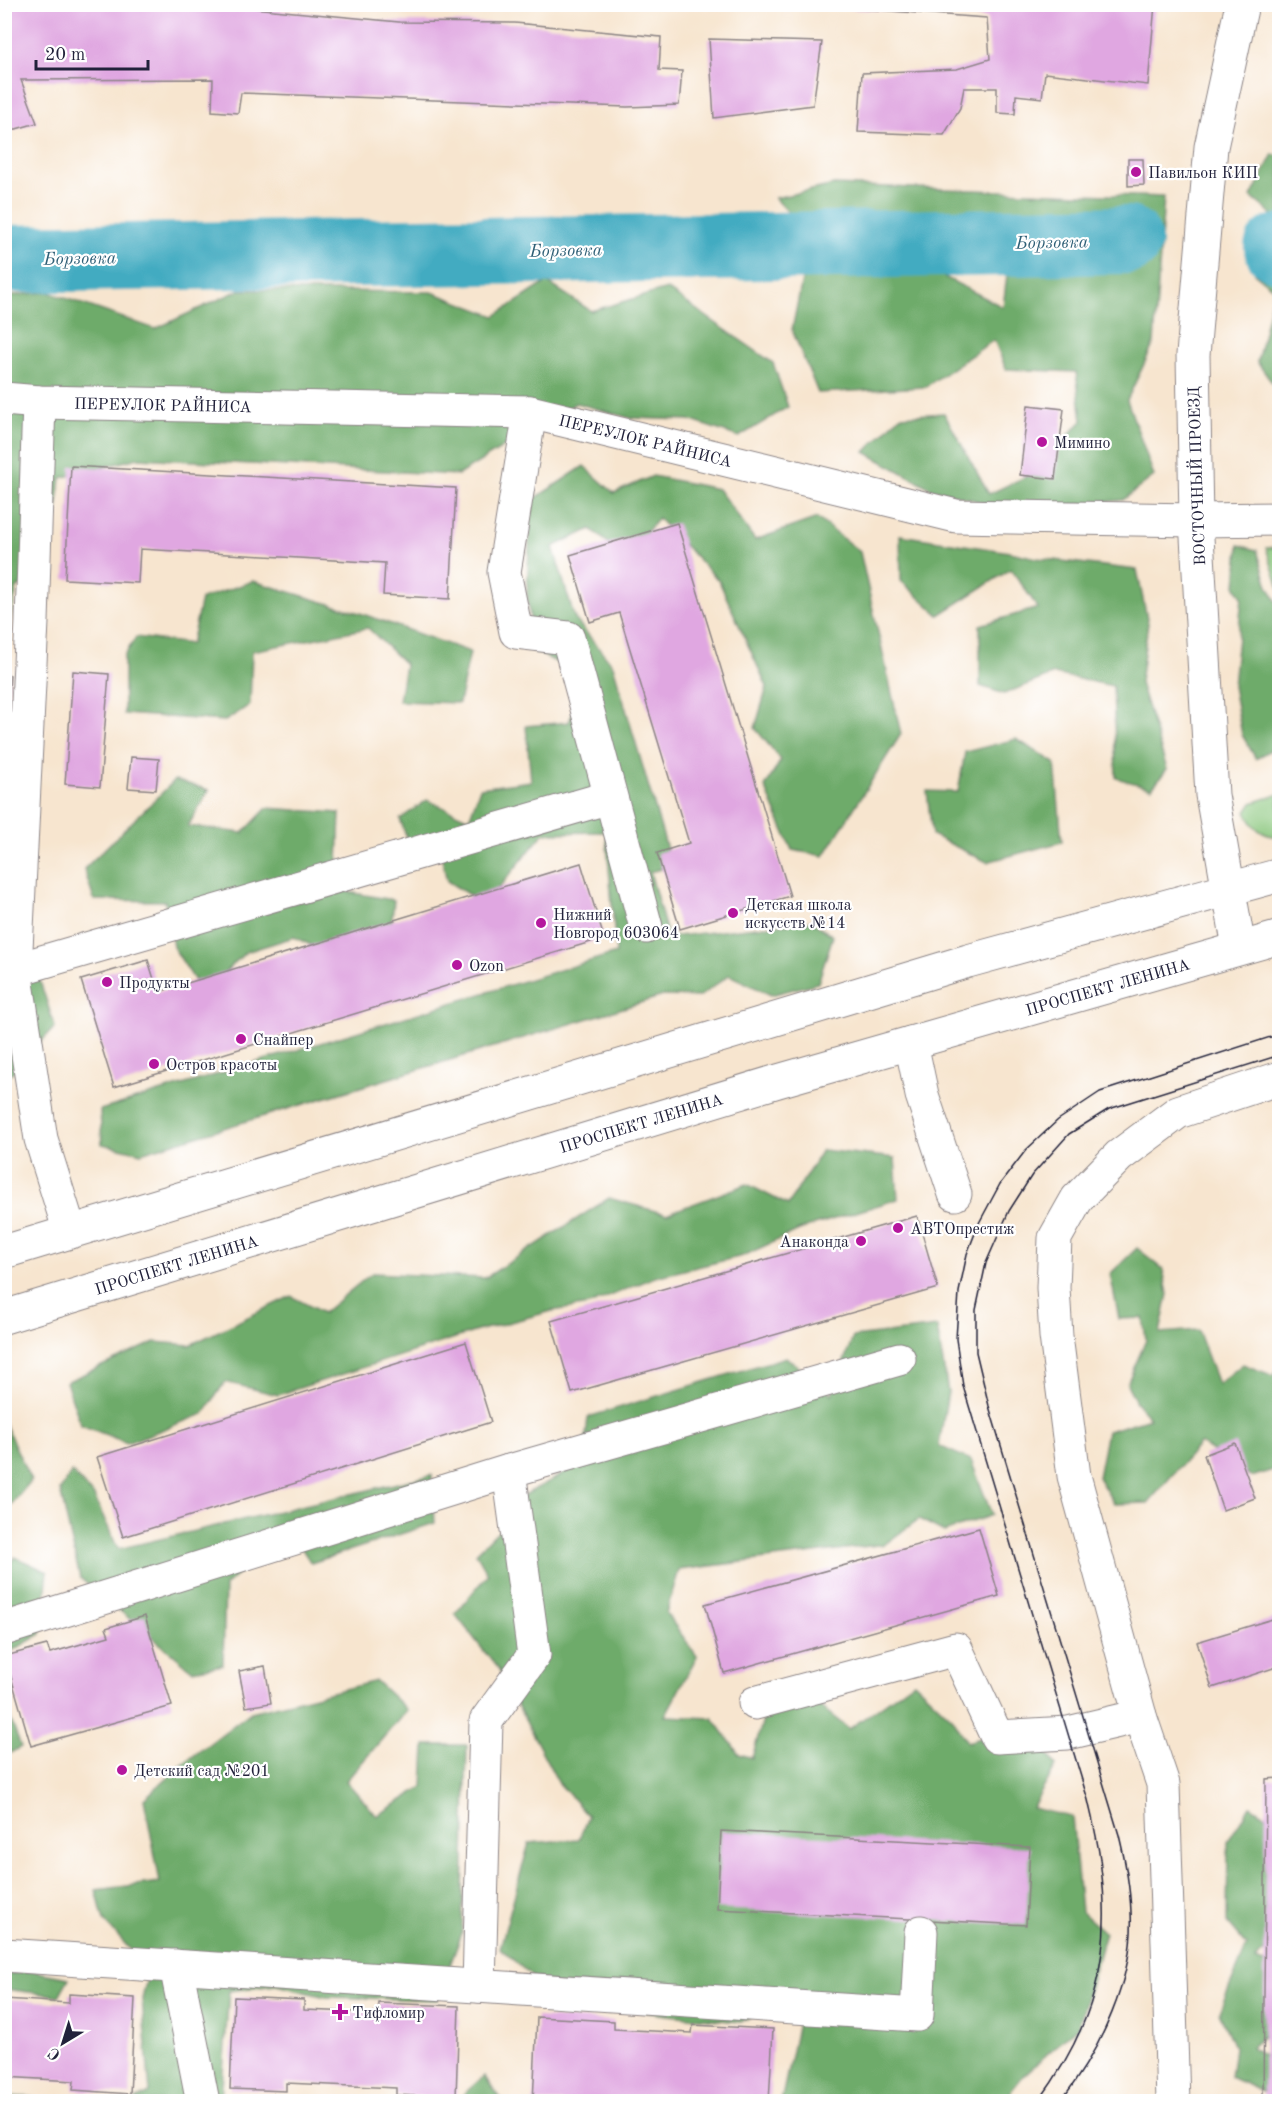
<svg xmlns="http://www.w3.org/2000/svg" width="1284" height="2106" viewBox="0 0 1284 2106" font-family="'Old Standard TT',serif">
  <rect width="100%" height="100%" fill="#fff"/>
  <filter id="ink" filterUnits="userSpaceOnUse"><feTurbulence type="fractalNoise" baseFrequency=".0167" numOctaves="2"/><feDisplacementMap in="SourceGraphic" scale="12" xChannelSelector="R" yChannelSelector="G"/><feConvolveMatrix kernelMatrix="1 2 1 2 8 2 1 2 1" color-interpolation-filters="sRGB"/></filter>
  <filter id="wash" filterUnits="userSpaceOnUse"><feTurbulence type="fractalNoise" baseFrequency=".008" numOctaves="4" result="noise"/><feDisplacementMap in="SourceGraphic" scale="24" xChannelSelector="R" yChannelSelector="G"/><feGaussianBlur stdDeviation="1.35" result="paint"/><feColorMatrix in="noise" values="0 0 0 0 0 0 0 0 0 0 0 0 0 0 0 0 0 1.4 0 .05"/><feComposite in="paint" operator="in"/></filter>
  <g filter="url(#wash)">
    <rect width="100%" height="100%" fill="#f7e5cf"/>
    <g fill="#89c67b" stroke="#56745b" stroke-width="1.5">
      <polygon points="1279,547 1280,547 1279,588 1266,548"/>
      <path d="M1279 794V837C1262 836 1253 828 1246 812L1252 803Z"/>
    </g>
    <g fill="#6eab6b" stroke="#486653" stroke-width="1.5">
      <polygon points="1273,154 1280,157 1279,392 1257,362 1274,289 1255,274 1274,216 1251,197"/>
      <polygon points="834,185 1164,197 1154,343 1127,400 1154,476 1123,500 1045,508 993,505 932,489 865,452 900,416 944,413 989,494 1027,476 1082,421 1076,372 1006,369 994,340 925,387 818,393 792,330 805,265 927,268 1003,307 1014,217 789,213 775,198"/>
      <polygon points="547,282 591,311 667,289 773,363 788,407 739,437 689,420 630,418 576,403 458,475 138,458 61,478 49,571 17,588 5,644 5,296 48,292 155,329 239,290 432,292 495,316"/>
      <polygon points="584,466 614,493 653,476 718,489 755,540 817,518 860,552 901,734 824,856 792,850 765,787 781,760 755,728 767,687 719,581 658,518 626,558 591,529 553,547 575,619 613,665 672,866 650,872 668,937 811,921 833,936 818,983 771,995 729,975 699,997 663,996 141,1153 102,1144 100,1110 616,953 606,832 544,833 485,905 447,881 441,855 416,865 400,819 427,800 469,819 480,788 531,781 526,726 569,722 586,677 534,651 527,594 531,501"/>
      <polygon points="900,535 1010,552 1037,558 1137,570 1148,623 1140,683 1167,769 1152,788 1116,778 1113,686 1054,674 1004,694 980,686 980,625 1038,608 1011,569 939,615 901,581"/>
      <polygon points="1239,545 1257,550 1268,586 1279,606 1279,745 1256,759 1242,735 1233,686 1242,597 1236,587"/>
      <polygon points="253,581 360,613 470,652 459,703 399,701 405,664 368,628 252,651 250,705 225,721 124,714 124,656 136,637 191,644 201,599"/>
      <polygon points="1016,739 1055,763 1062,842 987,862 932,835 927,791 958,792 965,752"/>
      <polygon points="175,780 209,790 188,826 243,833 267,808 340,813 337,890 394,900 390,937 321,950 294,937 246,952 203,993 173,947 165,901 94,900 84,869"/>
      <polygon points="5,956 38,975 55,1027 5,1080"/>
      <polygon points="822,1150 895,1158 898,1199 799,1230 743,1256 655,1277 589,1305 552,1311 477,1331 278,1395 225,1382 204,1414 127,1443 81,1425 66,1382 155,1342 190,1345 291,1296 323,1313 372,1273 485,1278 609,1198 666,1214 747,1184 788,1205"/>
      <polygon points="1137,1248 1163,1269 1168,1294 1160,1333 1198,1330 1218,1384 1243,1364 1274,1376 1279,1367 1279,1468 1252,1477 1200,1443 1148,1503 1114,1504 1098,1477 1107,1431 1150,1418 1136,1402 1127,1384 1146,1340 1143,1318 1119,1319 1110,1274"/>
      <polygon points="937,1327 948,1392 939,1446 971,1460 992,1515 944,1532 919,1519 885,1544 679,1570 666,1613 697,1656 665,1716 713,1718 739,1754 752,1758 765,1713 811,1699 849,1729 914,1682 953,1719 967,1742 1029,1724 1056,1766 1032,1808 1072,1817 1081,1911 1105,1933 1079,2025 1023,2076 1003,2101 781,2102 799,2018 780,2000 741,2022 668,2015 559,2001 500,1948 529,1843 579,1839 588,1816 558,1782 498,1669 455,1614 488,1574 476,1553 499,1530 504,1506 583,1463 588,1417 786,1357 832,1394 853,1337"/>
      <polygon points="5,1424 31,1481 5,1512"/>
      <polygon points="72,1472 94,1496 118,1549 432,1475 435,1523 311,1563 288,1527 225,1586 223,1665 192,1670 80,1578 60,1490"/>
      <polygon points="15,1557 48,1572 41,1634 5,1655 5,1569"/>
      <polygon points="376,1681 407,1710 346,1781 377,1816 423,1787 425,1745 467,1745 462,1933 437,2000 326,1997 276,1985 229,1991 221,2101 133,2101 150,2093 142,1999 149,1970 104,1921 96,1890 160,1882 144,1799 180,1766 251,1712"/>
      <polygon points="4,1702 21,1747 5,1756 4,1756"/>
      <polygon points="1250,1806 1279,1824 1279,1937 1255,1960 1279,1968 1276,2025 1251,2047 1279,2066 1271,2096 1230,2077 1234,2047 1219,2012 1247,1946 1227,1922 1228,1841"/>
      <polygon points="33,1971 69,1978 59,1996 5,1989 4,1975"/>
      <polygon points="484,2076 503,2101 456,2101"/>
      <polygon points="5,2096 63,2099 68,2101 5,2101"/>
    </g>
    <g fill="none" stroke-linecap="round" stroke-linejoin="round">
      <g stroke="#42abc1" stroke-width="68">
        <polyline points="1278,248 1280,248"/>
        <polyline points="4,259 1128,240"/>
      </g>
    </g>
    <g id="blocks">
      <g fill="#e0a7e1">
        <polygon points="4,4 211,4 399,22 515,23 661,37 659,70 682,71 679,105 627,107 241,93 238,113 212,111 213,79 21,80 37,123 9,131 4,122"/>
        <polygon points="752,4 1034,4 1047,7 1047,4 1155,4 1148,85 1045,73 1042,98 1016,95 1015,114 997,113 997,88 964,88 960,108 944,135 858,132 862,73 957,69 990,59 987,18 876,10 752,6"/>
        <polygon points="709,39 822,42 813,105 714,118"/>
        <polygon points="1128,159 1143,159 1144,185 1128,186"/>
        <polygon points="1028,405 1064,409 1055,479 1020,475"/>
        <polygon points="71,466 456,488 450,599 383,595 385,563 140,549 138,583 65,579"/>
        <polygon points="677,523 790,896 680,929 657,853 689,843 619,613 590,622 570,555"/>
        <polygon points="73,671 109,674 100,787 65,784"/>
        <polygon points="4,675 10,675 6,731 4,731"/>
        <polygon points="131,757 159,759 156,790 128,788"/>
        <polygon points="581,863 604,938 114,1087 81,980 148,960 158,992"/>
        <polygon points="917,1216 938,1288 572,1393 551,1321"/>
        <polygon points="466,1342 491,1422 123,1537 97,1457"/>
        <polygon points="1235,1443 1255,1498 1223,1510 1204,1455"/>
        <polygon points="979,1528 999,1596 724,1673 705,1604"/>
        <polygon points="145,1616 172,1706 31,1746 5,1656 47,1645 50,1653 109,1636 106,1628"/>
        <polygon points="1279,1617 1280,1666 1212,1688 1197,1642"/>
        <polygon points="265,1666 271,1703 246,1707 239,1671"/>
        <polygon points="1280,1778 1280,2102 1263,2102 1266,1779"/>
        <polygon points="721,1831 1030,1847 1026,1925 717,1909"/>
        <polygon points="69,1994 135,1998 130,2094 73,2090 74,2081 4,2077 4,1999 69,2003"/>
        <polygon points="234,1997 304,2000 304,2010 378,2013 379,2003 459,2006 456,2098 396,2095 396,2088 286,2083 286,2091 230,2089"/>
        <polygon points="537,2017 614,2021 614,2029 692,2033 693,2025 773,2029 769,2102 533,2102"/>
      </g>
    </g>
  </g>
  <g filter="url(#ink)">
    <use href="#blocks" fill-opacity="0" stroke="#8c8485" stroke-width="1.5"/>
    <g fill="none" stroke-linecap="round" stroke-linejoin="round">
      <g stroke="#8c8485" stroke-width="35">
        <g id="minor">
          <path id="s1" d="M4 399 39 402 530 412 956 516 1196 520 1280 519"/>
          <polyline points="39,402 32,622 15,970 41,1139 70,1232"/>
          <polyline points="530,412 504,572 516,632 568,638 646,927"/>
          <polyline points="1239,948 1212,795 1196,520 1193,355 1211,147 1242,4"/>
          <polyline points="4,973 610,797"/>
          <polyline points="911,1043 922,1095 955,1194"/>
          <polyline points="4,1629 509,1471 899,1359"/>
          <polyline points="755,1703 956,1649 997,1737 1068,1733 1140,1716"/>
          <polyline points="4,1955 917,2015 921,1932"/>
          <polyline points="176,1966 203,2102"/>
          <polyline points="479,1986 486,1721 534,1655 509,1471"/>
          <polyline points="1173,2102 1163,1784 1140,1716 1074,1476 1056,1336 1053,1288 1055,1238 1077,1199 1119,1156 1178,1112 1280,1078"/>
        </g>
      </g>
      <g stroke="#8c8485" stroke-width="35">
        <g id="major">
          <polyline points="4,1252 968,961 1280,875"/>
          <path id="s2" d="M4 1317 778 1081 1280 937"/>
        </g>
      </g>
      <use href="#minor" stroke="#fff" stroke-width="33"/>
      <use href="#major" stroke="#fff" stroke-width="33"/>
      <g stroke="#22223b" stroke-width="1.5">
        <path d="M1038 2102C1092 2029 1113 1958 1101 1868 1099 1845 1093 1822 1088 1800L963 1386 956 1339 959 1292 967 1254 979 1223 1000 1184 1026 1150 1058 1120 1100 1092 1280 1034"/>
        <path d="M1060 2102C1100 2051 1135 1978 1131 1912 1130 1886 1125 1860 1119 1835L989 1406 976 1352V1310L986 1263 1009 1211 1032 1175 1069 1134 1109 1109 1280 1055"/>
      </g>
    </g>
  </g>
  <g fill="#b5179e" stroke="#fff" stroke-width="2">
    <circle cx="1136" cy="172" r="6"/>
    <circle cx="1042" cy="442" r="6"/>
    <circle cx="733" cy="913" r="6"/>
    <circle cx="541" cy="923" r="6"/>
    <circle cx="457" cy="965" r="6"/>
    <circle cx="107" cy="982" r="6"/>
    <circle cx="241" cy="1039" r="6"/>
    <circle cx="154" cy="1064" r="6"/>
    <circle cx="898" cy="1228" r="6"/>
    <circle cx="861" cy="1241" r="6"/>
    <circle cx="122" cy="1770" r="6"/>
    <path d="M337 2003h6v6h6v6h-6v6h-6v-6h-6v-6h6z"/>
  </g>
  <g text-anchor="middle" stroke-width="4.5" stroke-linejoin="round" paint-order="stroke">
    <g font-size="16" fill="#22223b" stroke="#fff" text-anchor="start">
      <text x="1148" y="178">Павильон КИП</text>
      <text x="1054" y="448">Мимино</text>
      <text x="745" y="910">Детская школа<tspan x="745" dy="18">искусств №14</tspan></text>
      <text x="553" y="920">Нижний<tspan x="553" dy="18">Новгород 603064</tspan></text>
      <text x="469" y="971">Ozon</text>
      <text x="119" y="988">Продукты</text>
      <text x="253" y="1045">Снайпер</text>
      <text x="166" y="1070">Остров красоты</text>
      <text x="910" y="1234">АВТОпрестиж</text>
      <text x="849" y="1247" text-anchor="end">Анаконда</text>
      <text x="134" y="1776">Детский сад №201</text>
      <text x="352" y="2018">Тифломир</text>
    </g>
    <g font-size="16" fill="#22223b" stroke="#fff">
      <text dy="6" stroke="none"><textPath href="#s1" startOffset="159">ПЕРЕУЛОК РАЙНИСА</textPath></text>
      <text dy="6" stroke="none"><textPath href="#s1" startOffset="645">ПЕРЕУЛОК РАЙНИСА</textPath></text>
      <text transform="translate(1196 476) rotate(-92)" y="6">ВОСТОЧНЫЙ ПРОЕЗД</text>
      <text dy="6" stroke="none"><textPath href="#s2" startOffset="1152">ПРОСПЕКТ ЛЕНИНА</textPath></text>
      <text dy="6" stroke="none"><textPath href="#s2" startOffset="666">ПРОСПЕКТ ЛЕНИНА</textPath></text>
      <text dy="6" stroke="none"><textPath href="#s2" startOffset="180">ПРОСПЕКТ ЛЕНИНА</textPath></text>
    </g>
    <g font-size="18" font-style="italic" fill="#306077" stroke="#fff">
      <text transform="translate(1052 242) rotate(-1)" y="6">Борзовка</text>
      <text transform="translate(566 250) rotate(-1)" y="6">Борзовка</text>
      <text transform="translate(80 258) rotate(-1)" y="6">Борзовка</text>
    </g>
  </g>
  <rect width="1284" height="2106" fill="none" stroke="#fff" stroke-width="24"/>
  <g transform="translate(63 2043) rotate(218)" stroke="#ffffff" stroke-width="4.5" paint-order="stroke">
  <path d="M0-4.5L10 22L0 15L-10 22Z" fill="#22223b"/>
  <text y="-9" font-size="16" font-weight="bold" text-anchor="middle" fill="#22223b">С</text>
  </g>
  <path d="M36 60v9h112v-9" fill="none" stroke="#22223b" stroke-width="3"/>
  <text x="45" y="60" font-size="18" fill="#22223b" stroke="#ffffff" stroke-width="4.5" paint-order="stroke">20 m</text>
</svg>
